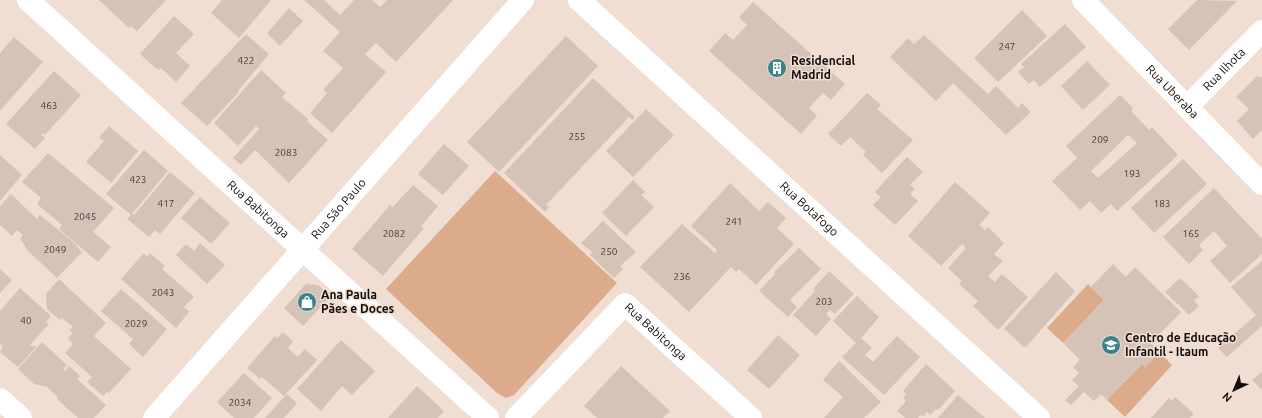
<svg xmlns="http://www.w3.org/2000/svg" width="1262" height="418" viewBox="0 0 1262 418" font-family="Ubuntu,sans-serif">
  <rect width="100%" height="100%" fill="#f0ded3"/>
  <g fill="#dbab8c">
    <polygon points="495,171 617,283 514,395 506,398 497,393 386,289"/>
    <polygon points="1088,284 1104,300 1063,343 1047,328"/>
    <polygon points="1156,349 1172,365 1125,417 1107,400"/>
  </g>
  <g fill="#d5c3b8" fill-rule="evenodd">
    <polygon points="99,0 166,0 137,31 131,26 129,28"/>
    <polygon points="222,0 271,0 239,38 211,13"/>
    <polygon points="304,0 324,0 340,15 354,0 372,0 380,7 387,0 453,0 396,62 376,43 365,54 386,72 332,133 310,113 327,93 323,90 343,68 323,51 340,32"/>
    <polygon points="1197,0 1237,1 1189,50 1168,29"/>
    <polygon points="753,2 845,84 831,100 823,93 809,108 817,116 801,134 709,51 725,33 733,40 747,25 739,17"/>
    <polygon points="289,8 303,21 280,46 267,33"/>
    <polygon points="1022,10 1047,36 998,82 974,58"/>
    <polygon points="174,16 194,34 176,53 190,66 176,82 161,68 158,70 140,54"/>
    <polygon points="1065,24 1086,47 1040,87 1034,80 1029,84 1018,72 1024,67 1021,64"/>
    <polygon points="246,34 269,54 238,91 239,92 207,126 181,103"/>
    <polygon points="924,35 988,94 996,86 1018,108 1022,103 1031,112 1006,135 953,83 936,101 890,57 908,38 914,44"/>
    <polygon points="566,36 598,66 499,172 467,142"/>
    <polygon points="14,37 43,62 0,111 0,53"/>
    <polygon points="1087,61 1110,85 1083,110 1061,86"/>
    <polygon points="261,70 286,93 282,97 308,119 307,121 328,140 289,183 255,150 241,165 233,158 259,129 256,126 238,146 214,123"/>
    <polygon points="54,71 81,95 45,135 43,133 41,135 45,138 35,149 6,124"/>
    <polygon points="1257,76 1259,78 1262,76 1262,130 1253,139 1237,121 1249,109 1236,97"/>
    <polygon points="593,78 635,117 632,120 629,117 546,205 549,207 545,212 504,173"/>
    <polygon points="867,93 881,105 877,109 913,140 882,173 863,155 866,152 850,137 841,146 828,134"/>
    <path d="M1120 95 1133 108 1131 111 1149 130 1152 127 1178 155 1117 211 1111 204 1101 213 1090 201 1080 210 1052 181 1077 158 1066 146ZM1128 135 1137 143 1098 178 1091 171Z"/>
    <polygon points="646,109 674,135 633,177 606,151"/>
    <polygon points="109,126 138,151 111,183 86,162 104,141 99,137"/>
    <polygon points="444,144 469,166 443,195 418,174"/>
    <polygon points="144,150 168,171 132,214 134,215 170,172 195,193 160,234 155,230 149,237 127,219 131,215 106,194"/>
    <polygon points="48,153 114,208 93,232 111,247 98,262 59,229 62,225 37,204 41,198 22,182"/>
    <polygon points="0,155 22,175 0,201"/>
    <polygon points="907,157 923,172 910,185 915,189 910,194 918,201 895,225 873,205 881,197 875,192"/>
    <polygon points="1183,159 1207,184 1154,233 1131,208"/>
    <polygon points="633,180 645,192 641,195 654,207 626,236 602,213"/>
    <polygon points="955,182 990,213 979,225 985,230 988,227 1004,243 994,254 1003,261 988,276 995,282 1002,274 1028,297 998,330 973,306 978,301 959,284 962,281 948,268 966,248 962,244 941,266 908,236"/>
    <polygon points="730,183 759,211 768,202 786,218 777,228 794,244 756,285 739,269 736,272 731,267 689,312 640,267 682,224 715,253 717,250 691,226"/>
    <polygon points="413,185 438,206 421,226 424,228 383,276 352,249 390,205 393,207"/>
    <polygon points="1214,188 1262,239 1262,254 1230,283 1210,261 1227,246 1214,231 1199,245 1203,250 1189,264 1163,237"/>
    <polygon points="11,194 37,219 40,215 78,246 77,247 82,252 57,278 28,251 20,238 23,235 17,230 12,236 0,225 0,206"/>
    <polygon points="200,197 230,223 211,244 181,218"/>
    <polygon points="603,221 636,252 620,266 623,269 614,278 590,255 592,252 581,243"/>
    <polygon points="200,243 225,265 207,284 176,255 186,244 194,251"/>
    <polygon points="799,248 821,269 790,300 797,307 788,317 759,291 775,274 774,272"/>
    <polygon points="144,253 147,257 150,253 165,266 162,269 194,297 184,307 189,312 176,328 121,279"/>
    <polygon points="1262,261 1262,326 1227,357 1218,348 1256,315 1231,287"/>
    <polygon points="1113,264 1126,277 1135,267 1181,312 1151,343 1156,349 1153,352 1156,356 1145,368 1141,364 1107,400 1101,394 1094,401 1084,392 1071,405 1065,400 1079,386 1072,380 1079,373 1073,367 1080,360 1063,343 1104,300 1091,287"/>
    <polygon points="0,269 12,280 0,293"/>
    <polygon points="829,271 854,294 835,314 830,310 826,314 831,319 816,336 793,315 815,291 813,289"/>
    <polygon points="1056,272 1075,291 1027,346 1024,347 1004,329"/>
    <polygon points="1180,278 1199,296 1194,301 1199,306 1189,315 1165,292"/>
    <polygon points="59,279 106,323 94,336 131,369 109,393 107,392 103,396 87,382 92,377 65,353 73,344 68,338 73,333 69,330 73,327 62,318 60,320 47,309 46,294"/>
    <polygon points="306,284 318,285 331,296 303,326 284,308"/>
    <polygon points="20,288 51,316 46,322 49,324 30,345 36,347 18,367 0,352 3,346 0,344 0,311"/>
    <polygon points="121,289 167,329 143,357 129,344 133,339 101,311"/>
    <polygon points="857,296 879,317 861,338 872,348 865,355 873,362 897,336 920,357 884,395 842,357 856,343 833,321"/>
    <polygon points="283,332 293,341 288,348 298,357 305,349 317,360 284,396 262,377 260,379 247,368 275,336 277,338"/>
    <polygon points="778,335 800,355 769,389 747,370"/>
    <polygon points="341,340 375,371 352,395 342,386 321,411 297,389"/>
    <polygon points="42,342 67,365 63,369 65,371 69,366 80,376 77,379 106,405 94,418 78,418 57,399 58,397 47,387 34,384 18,369"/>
    <polygon points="839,361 881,402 864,418 824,418 843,397 823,380"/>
    <polygon points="926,364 955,391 938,410 936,409 930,415 927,412 923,417 921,414 918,418 905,418 897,411 906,401 903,398 906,394 903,391"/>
    <polygon points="621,366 670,411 663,418 597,418 584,406"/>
    <polygon points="1262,372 1262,390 1252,380"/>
    <polygon points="244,373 272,398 254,418 234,418 217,402"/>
    <polygon points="417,386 444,411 438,418 388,418"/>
    <polygon points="287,394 297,403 284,418 265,418"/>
    <polygon points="958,395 985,418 938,418"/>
    <polygon points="1175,397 1194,414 1190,418 1151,418 1169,398 1172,401"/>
  </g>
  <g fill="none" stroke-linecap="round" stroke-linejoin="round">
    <g stroke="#fff" stroke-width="22">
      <path id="s1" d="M28 0 488 418"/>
      <path id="s2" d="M1083 0 1262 184"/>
      <path id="s3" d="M1187 107 1262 31"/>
      <polyline points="0,399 21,418"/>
      <path id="s4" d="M516 418 625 304 751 418"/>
    </g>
    <path stroke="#fff" stroke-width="22" id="s5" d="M579 0 1039 418"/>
    <path stroke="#fff" stroke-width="22" id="s6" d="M154 418 523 0"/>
  </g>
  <defs>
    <g id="building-disc" transform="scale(1)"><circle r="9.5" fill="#3b838a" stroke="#f0ded3"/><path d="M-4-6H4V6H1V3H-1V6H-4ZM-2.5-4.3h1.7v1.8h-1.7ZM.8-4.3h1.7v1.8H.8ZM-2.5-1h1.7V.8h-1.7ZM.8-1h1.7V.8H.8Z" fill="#fff"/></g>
    <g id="shop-disc" transform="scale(1)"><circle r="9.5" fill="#3b838a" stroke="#f0ded3"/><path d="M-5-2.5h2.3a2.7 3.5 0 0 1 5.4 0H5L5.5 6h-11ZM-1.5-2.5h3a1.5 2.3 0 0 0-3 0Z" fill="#fff"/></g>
    <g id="school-disc" transform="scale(1)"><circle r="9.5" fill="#3b838a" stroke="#f0ded3"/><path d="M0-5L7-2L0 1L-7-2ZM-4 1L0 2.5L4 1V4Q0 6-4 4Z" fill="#fff"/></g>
  </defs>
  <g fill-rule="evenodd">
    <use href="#building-disc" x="777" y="68"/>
    <use href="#shop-disc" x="307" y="302"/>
    <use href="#school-disc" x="1111" y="345"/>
  </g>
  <g text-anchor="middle" stroke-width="3" stroke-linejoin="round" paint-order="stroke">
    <g font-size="10" fill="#443a36">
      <text x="1007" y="50">247</text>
      <text x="246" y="64">422</text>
      <text x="49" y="109">463</text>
      <text x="577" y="140">255</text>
      <text x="1100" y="143">209</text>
      <text x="286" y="156">2083</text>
      <text x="1132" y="177">193</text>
      <text x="138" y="183">423</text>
      <text x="166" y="207">417</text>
      <text x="1162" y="207">183</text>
      <text x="85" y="220">2045</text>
      <text x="734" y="225">241</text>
      <text x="394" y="237">2082</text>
      <text x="1191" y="237">165</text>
      <text x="55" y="253">2049</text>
      <text x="609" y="255">250</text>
      <text x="682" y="280">236</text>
      <text x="163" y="296">2043</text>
      <text x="824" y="305">203</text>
      <text x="26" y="324">40</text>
      <text x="136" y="327">2029</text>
      <text x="240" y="406">2034</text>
    </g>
    <g font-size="12" font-weight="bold" fill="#130d0a" stroke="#f0ded3" text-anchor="start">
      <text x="791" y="65">Residencial<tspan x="791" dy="14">Madrid</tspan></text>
      <text x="321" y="299">Ana Paula<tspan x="321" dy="14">Pães e Doces</tspan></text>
      <text x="1125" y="342">Centro de Educação<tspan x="1125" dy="14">Infantil - Itaum</tspan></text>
    </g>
    <g font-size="12" fill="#130d0a" stroke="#f0ded3">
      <text dy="4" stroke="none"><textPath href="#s3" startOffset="53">Rua Ilhota</textPath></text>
      <text dy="4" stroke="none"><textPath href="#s2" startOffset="128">Rua Uberaba</textPath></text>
      <text dy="4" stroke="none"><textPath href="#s1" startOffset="311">Rua Babitonga</textPath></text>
      <text dy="4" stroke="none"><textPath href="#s6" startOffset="279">Rua São Paulo</textPath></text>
      <text dy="4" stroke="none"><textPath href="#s5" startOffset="311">Rua Botafogo</textPath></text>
      <text dy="4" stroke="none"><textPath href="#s4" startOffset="199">Rua Babitonga</textPath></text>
    </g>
  </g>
  <g transform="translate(1234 390) rotate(224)" stroke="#f0ded3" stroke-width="3" paint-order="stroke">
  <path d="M0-3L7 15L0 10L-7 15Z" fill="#130d0a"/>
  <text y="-6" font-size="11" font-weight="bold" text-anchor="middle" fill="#130d0a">N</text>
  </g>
</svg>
